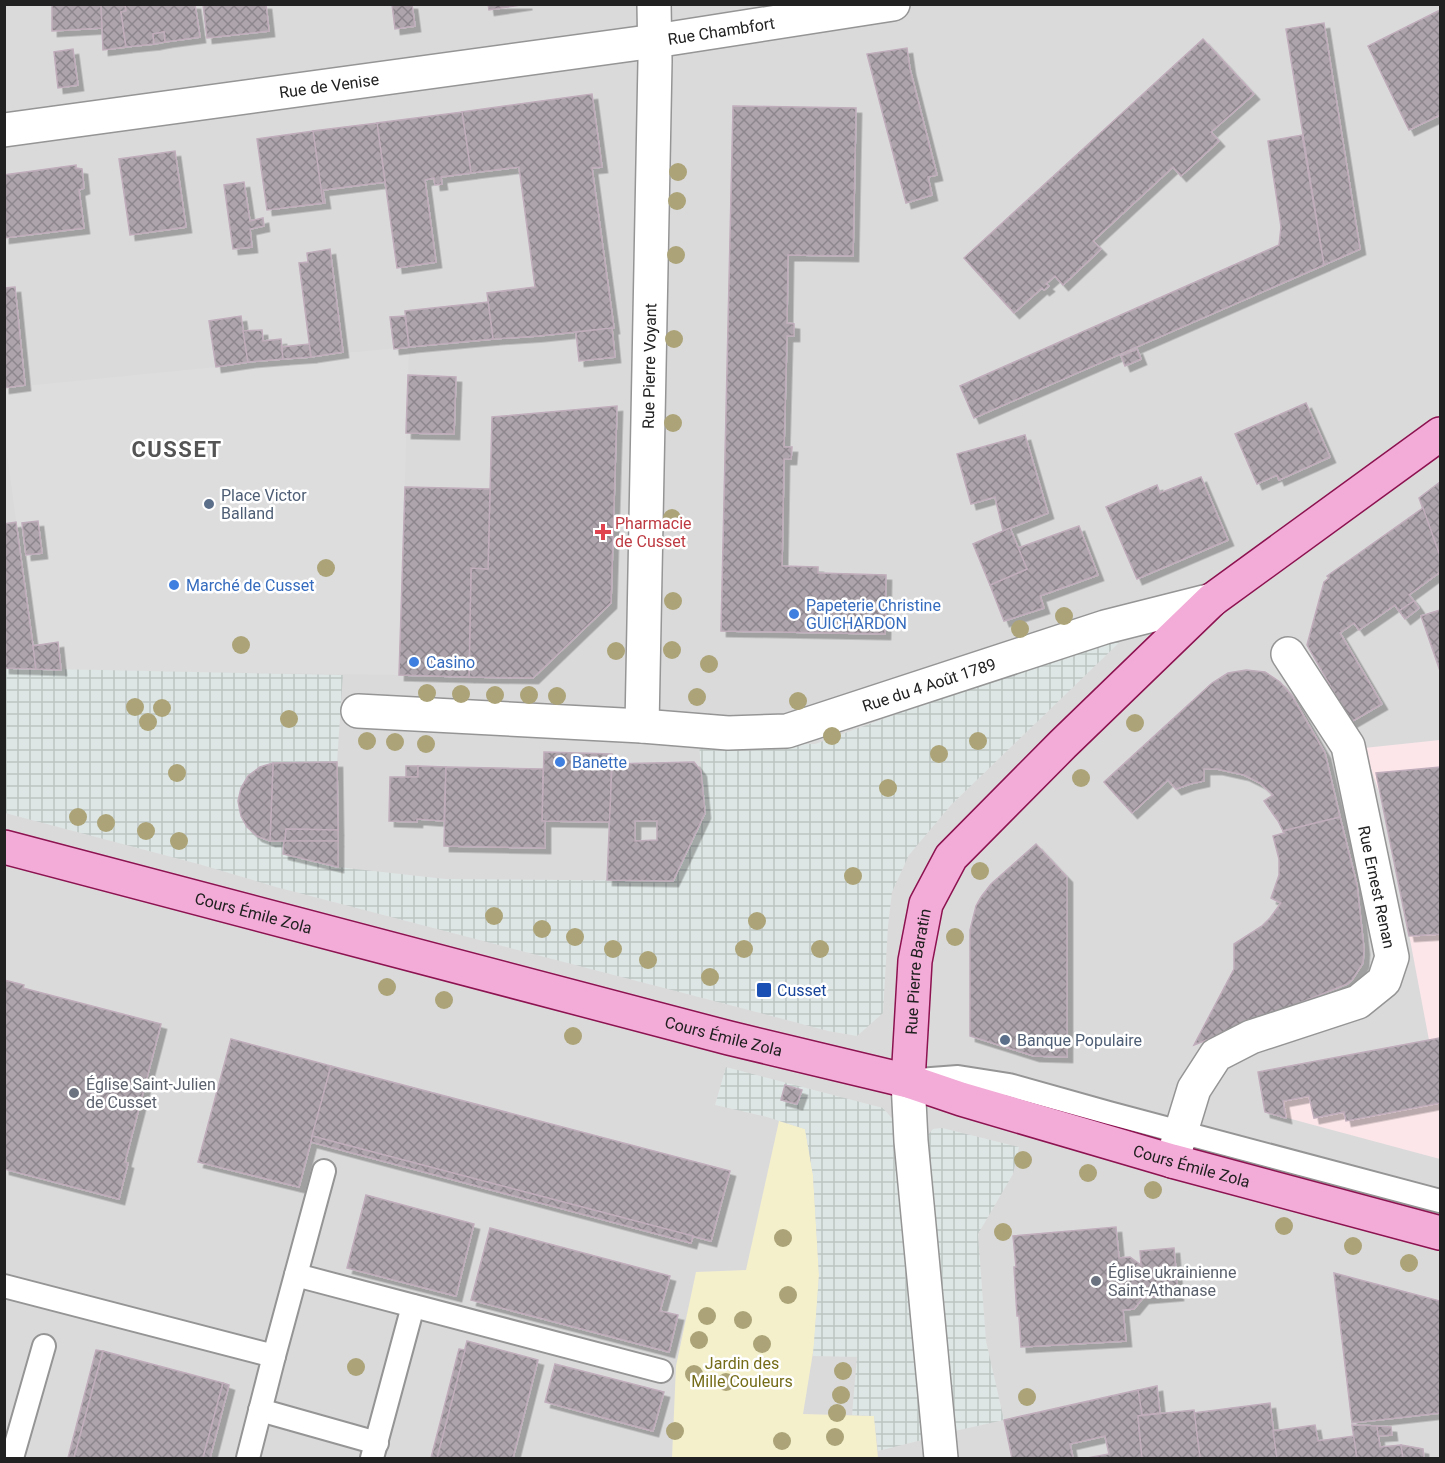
<svg xmlns="http://www.w3.org/2000/svg" width="1445" height="1463" viewBox="0 0 1445 1463" font-family="Roboto,sans-serif">
  <defs>
    <pattern id="plaza-grid" width="8" height="8" patternUnits="userSpaceOnUse" patternTransform="scale(1.5)"><rect width="8" height="8" fill="#dde6e4"/><path d="M0 4h8M4 0v8" fill="none" stroke="#bdc5c3"/></pattern>
    <pattern id="building-cross-hatch" width="8" height="8" patternUnits="userSpaceOnUse" patternTransform="scale(1.5)"><rect width="8" height="8" fill="#aea5ac"/><path d="M0 0l8 8M0 8l8-8" fill="none" stroke="#8d868c"/></pattern>
    <filter id="shadow"><feDropShadow dx="5.5" dy="5.5" stdDeviation="0" flood-color="#0004"/></filter>
  </defs>
  <rect width="100%" height="100%" fill="#f0e9ec"/>
  <rect fill="#dbdadb" x="5" y="5" width="1435" height="1453"/>
  <polygon fill="#fce6ea" points="1440,740 1440,1159 1265,1112 1258,1072 1429,1040 1392,844 1380,795 1364,748"/>
  <polygon fill="#f4f0cc" points="779,1121 805,1129 813,1175 819,1275 814,1346 803,1414 874,1416 878,1458 672,1458 676,1366 696,1272 746,1270"/>
  <polygon fill="#ddd" points="409,347 399,675 61,670 58,642 33,646 5,439 4,388 216,367 248,362"/>
  <g fill="url(#plaza-grid)">
    <polygon points="1122,631 1126,636 951,805 909,855 892,892 888,926 883,1013 857,1036 828,1031 783,1019 276,887 202,865 5,813 4,668 343,675 337,762 273,763 238,801 241,816 247,827 257,836 270,841 284,841 284,854 338,867 445,879 672,881 705,813 699,744 815,744"/>
    <polygon points="726,1067 883,1108 895,1122 926,1439 878,1451 874,1416 852,1415 857,1357 813,1356 819,1275 813,1175 805,1129 767,1117 715,1105"/>
    <polygon points="942,1128 1019,1147 1013,1174 978,1234 986,1341 1004,1420 955,1431 926,1137 933,1129"/>
  </g>
  <g fill="url(#building-cross-hatch)" stroke="#c0adbb" stroke-width="1.5" fill-rule="evenodd" filter="url(#shadow)">
    <polygon points="52,4 101,4 102,28 52,31"/>
    <polygon points="101,4 125,4 126,11 121,12 126,47 103,50"/>
    <polygon points="125,4 195,4 200,37 165,42 164,32 153,34 154,44 126,47 121,12 126,11"/>
    <polygon points="203,4 266,4 269,31 207,38"/>
    <polygon points="392,4 412,4 415,26 395,29"/>
    <polygon points="488,4 527,4 489,10"/>
    <polygon points="1440,10 1440,115 1409,130 1368,46"/>
    <polygon points="1324,23 1360,249 1324,265 1286,29"/>
    <polygon points="164,32 165,42 154,44 153,34"/>
    <polygon points="1203,39 1254,94 1211,132 1219,141 1181,176 1173,167 1093,241 1101,249 1063,285 1055,276 1046,284 1049,286 1044,290 1042,288 1014,313 964,258"/>
    <polygon points="907,48 910,69 937,175 928,177 932,195 906,203 867,54"/>
    <polygon points="73,49 78,85 58,88 54,52"/>
    <polygon points="592,94 602,167 592,168 614,328 538,336 493,339 487,293 535,287 519,167 471,173 462,112"/>
    <polygon points="733,106 856,108 853,256 788,255 787,323 794,324 794,336 787,336 784,447 792,447 791,459 784,459 782,566 818,567 818,573 886,575 885,634 721,631"/>
    <polygon points="462,112 471,173 441,177 442,184 435,185 434,178 425,180 436,262 397,268 377,123"/>
    <polygon points="377,123 385,182 323,190 325,203 323,203 313,131"/>
    <polygon points="313,131 323,203 267,210 257,139"/>
    <polygon points="1302,135 1324,265 974,418 960,386 1279,245 1281,227 1268,141"/>
    <polygon points="175,151 186,227 130,235 119,159"/>
    <polygon points="76,165 76,168 82,169 84,188 79,190 84,228 4,238 4,175"/>
    <polygon points="244,182 250,221 263,218 264,226 250,229 252,247 233,249 224,185"/>
    <polygon points="330,249 343,352 311,357 299,263 308,262 307,253"/>
    <polygon points="15,287 25,385 4,388 4,288"/>
    <polygon points="488,302 493,339 409,347 405,311"/>
    <polygon points="241,316 248,362 216,367 209,321"/>
    <polygon points="405,316 409,347 394,349 390,317"/>
    <polygon points="612,328 615,357 579,361 576,332"/>
    <polygon points="262,330 263,341 281,339 283,359 248,362 243,331"/>
    <polygon points="309,344 311,357 283,359 282,347"/>
    <polygon points="1137,349 1141,359 1125,366 1121,356"/>
    <polygon points="408,375 456,377 454,434 406,433"/>
    <polygon points="1306,403 1330,457 1279,480 1277,475 1257,484 1235,434"/>
    <polygon points="617,406 611,603 533,678 469,677 471,568 488,569 492,417"/>
    <polygon points="1025,435 1048,513 1003,531 995,497 971,504 957,454"/>
    <polygon points="1201,477 1228,540 1137,579 1106,507 1157,485 1160,493"/>
    <polygon points="1440,482 1440,556 1419,498"/>
    <polygon points="405,487 490,489 488,569 471,568 469,677 399,675"/>
    <polygon points="1423,508 1440,556 1440,572 1409,595 1414,601 1399,611 1395,605 1359,630 1354,623 1340,633 1382,704 1351,722 1307,645 1324,582 1329,578 1327,576"/>
    <polygon points="38,521 42,553 26,555 22,523"/>
    <polygon points="16,522 33,646 36,669 4,668 4,524"/>
    <polygon points="1079,526 1098,575 1040,596 1044,608 1004,621 990,585 1027,569 1018,548"/>
    <polygon points="1010,528 1027,569 990,585 973,544"/>
    <polygon points="1414,601 1419,608 1405,619 1399,611"/>
    <polygon points="1440,610 1440,671 1421,616"/>
    <polygon points="58,642 61,670 36,669 33,646"/>
    <polygon points="1246,670 1265,672 1280,682 1292,696 1325,753 1340,817 1283,831 1278,821 1264,801 1273,795 1260,783 1244,775 1217,769 1204,769 1204,781 1190,784 1176,789 1168,780 1132,813 1104,782 1212,683 1228,673"/>
    <polygon points="544,752 612,754 610,822 542,821"/>
    <polygon points="337,762 338,830 286,829 285,841 270,841 273,763"/>
    <path d="M694 762 701 771 705 813 673 881 607 880 612 764ZM635 821H657V840L635 841Z"/>
    <polygon points="273,763 270,841 257,836 247,827 241,816 238,801 241,788 248,776 260,767"/>
    <rect x="406" y="766" width="12" height="11"/>
    <polygon points="418,766 446,767 444,821 417,819 417,822 389,821 390,777 418,777"/>
    <polygon points="446,767 543,769 542,821 545,821 545,848 444,846"/>
    <polygon points="1440,767 1440,934 1409,936 1376,773"/>
    <polygon points="1340,817 1357,885 1364,949 1363,963 1352,980 1347,984 1194,1045 1234,969 1234,944 1262,926 1270,918 1281,903 1271,898 1279,875 1279,859 1273,836 1284,833 1283,831"/>
    <polygon points="286,829 338,830 338,841 285,841"/>
    <polygon points="284,841 338,841 338,867 283,854"/>
    <polygon points="1036,844 1067,877 1067,1057 1034,1056 970,1036 970,930 976,906 981,897 991,884"/>
    <polygon points="4,980 24,985 23,988 161,1024 125,1162 128,1163 119,1199 4,1169"/>
    <polygon points="1440,1038 1440,1103 1346,1121 1344,1112 1314,1118 1309,1096 1283,1101 1286,1118 1265,1112 1258,1072"/>
    <polygon points="231,1039 331,1066 299,1187 198,1162"/>
    <polygon points="331,1066 730,1171 711,1241 312,1136"/>
    <polygon points="785,1085 802,1090 797,1104 781,1100"/>
    <polygon points="312,1136 693,1236 691,1243 311,1142"/>
    <polygon points="366,1195 474,1224 456,1296 347,1268"/>
    <polygon points="1116,1227 1119,1258 1130,1257 1141,1265 1140,1251 1174,1248 1178,1295 1143,1298 1134,1309 1123,1310 1126,1341 1021,1347 1019,1316 1017,1316 1014,1267 1016,1267 1013,1236"/>
    <polygon points="490,1228 670,1276 660,1311 678,1315 669,1352 471,1300"/>
    <polygon points="1334,1273 1440,1301 1440,1413 1352,1423"/>
    <polygon points="467,1341 538,1360 513,1458 437,1458"/>
    <polygon points="459,1349 465,1350 437,1458 431,1458"/>
    <polygon points="96,1350 103,1351 74,1458 68,1458"/>
    <polygon points="103,1351 223,1383 203,1458 74,1458"/>
    <polygon points="555,1364 664,1392 653,1431 545,1402"/>
    <polygon points="223,1383 229,1385 210,1458 203,1458"/>
    <polygon points="1157,1386 1160,1413 1142,1415 1138,1390"/>
    <polygon points="1138,1390 1142,1415 1138,1416 1142,1458 1087,1458 1109,1454 1105,1436 1070,1444 1073,1458 1012,1458 1004,1420"/>
    <polygon points="1270,1403 1277,1458 1200,1458 1194,1413"/>
    <polygon points="1194,1410 1200,1458 1142,1458 1138,1416"/>
    <polygon points="1315,1425 1318,1441 1354,1436 1357,1458 1277,1458 1273,1431"/>
    <polygon points="1352,1425 1377,1426 1380,1447 1401,1445 1403,1458 1357,1458"/>
    <polygon points="1377,1426 1391,1427 1392,1435 1378,1436"/>
    <polygon points="1401,1445 1423,1449 1424,1458 1403,1458"/>
  </g>
  <g fill="none" stroke-linecap="round" stroke-linejoin="round">
    <g stroke="#959595" stroke-width="26">
      <g id="service">
        <polyline points="918,1080 958,1077 1009,1085 1109,1113 1440,1201"/>
        <polyline points="296,1275 661,1371"/>
        <polyline points="4,1286 274,1356 248,1458"/>
        <polyline points="274,1356 324,1171"/>
        <polyline points="260,1410 377,1443"/>
        <polyline points="12,1458 44,1346"/>
        <polyline points="372,1458 413,1306"/>
      </g>
    </g>
    <g stroke="#959595" stroke-width="36">
      <g id="minor">
        <path id="s1" d="M4 130 655 41 893 4"/>
        <path id="s2" d="M358 711 642 726 728 733 787 731 1105 627 1212 600"/>
        <path id="s3" d="M642 726 655 61 654 4"/>
        <polyline points="908,1081 911,1141 941,1458"/>
        <polyline points="1172,1161 1194,1089 1216,1055 1251,1037 1358,1002 1384,981 1392,957 1348,746 1288,654"/>
      </g>
    </g>
    <g stroke="#8c1250" stroke-width="36">
      <g id="primary">
        <path id="s4" d="M4 847 729 1038 908 1081 961 1099 1172 1161 1440 1233"/>
        <path id="s5" d="M908 1081 915 961 926 904 951 857 1063 744 1212 600 1440 434"/>
      </g>
    </g>
    <use href="#service" stroke="#fff" stroke-width="22"/>
    <use href="#minor" stroke="#fff" stroke-width="33"/>
    <use href="#primary" stroke="#f2acd7" stroke-width="33"/>
  </g>
  <g fill="#aca478">
    <circle cx="678" cy="172" r="9"/>
    <circle cx="677" cy="201" r="9"/>
    <circle cx="676" cy="255" r="9"/>
    <circle cx="674" cy="339" r="9"/>
    <circle cx="673" cy="423" r="9"/>
    <circle cx="672" cy="518" r="9"/>
    <circle cx="326" cy="568" r="9"/>
    <circle cx="673" cy="601" r="9"/>
    <circle cx="1064" cy="616" r="9"/>
    <circle cx="1020" cy="629" r="9"/>
    <circle cx="241" cy="645" r="9"/>
    <circle cx="672" cy="650" r="9"/>
    <circle cx="616" cy="651" r="9"/>
    <circle cx="709" cy="664" r="9"/>
    <circle cx="427" cy="693" r="9"/>
    <circle cx="461" cy="694" r="9"/>
    <circle cx="495" cy="695" r="9"/>
    <circle cx="529" cy="695" r="9"/>
    <circle cx="557" cy="696" r="9"/>
    <circle cx="697" cy="697" r="9"/>
    <circle cx="798" cy="701" r="9"/>
    <circle cx="135" cy="707" r="9"/>
    <circle cx="162" cy="708" r="9"/>
    <circle cx="289" cy="719" r="9"/>
    <circle cx="148" cy="722" r="9"/>
    <circle cx="1135" cy="723" r="9"/>
    <circle cx="832" cy="736" r="9"/>
    <circle cx="367" cy="741" r="9"/>
    <circle cx="978" cy="741" r="9"/>
    <circle cx="395" cy="742" r="9"/>
    <circle cx="426" cy="744" r="9"/>
    <circle cx="939" cy="754" r="9"/>
    <circle cx="177" cy="773" r="9"/>
    <circle cx="1081" cy="778" r="9"/>
    <circle cx="888" cy="788" r="9"/>
    <circle cx="78" cy="817" r="9"/>
    <circle cx="106" cy="823" r="9"/>
    <circle cx="146" cy="831" r="9"/>
    <circle cx="179" cy="841" r="9"/>
    <circle cx="980" cy="871" r="9"/>
    <circle cx="853" cy="876" r="9"/>
    <circle cx="494" cy="916" r="9"/>
    <circle cx="757" cy="921" r="9"/>
    <circle cx="542" cy="929" r="9"/>
    <circle cx="575" cy="937" r="9"/>
    <circle cx="955" cy="937" r="9"/>
    <circle cx="613" cy="949" r="9"/>
    <circle cx="744" cy="949" r="9"/>
    <circle cx="820" cy="949" r="9"/>
    <circle cx="648" cy="960" r="9"/>
    <circle cx="710" cy="977" r="9"/>
    <circle cx="387" cy="987" r="9"/>
    <circle cx="444" cy="1000" r="9"/>
    <circle cx="573" cy="1036" r="9"/>
    <circle cx="1023" cy="1160" r="9"/>
    <circle cx="1088" cy="1173" r="9"/>
    <circle cx="1153" cy="1190" r="9"/>
    <circle cx="1284" cy="1226" r="9"/>
    <circle cx="1003" cy="1232" r="9"/>
    <circle cx="783" cy="1238" r="9"/>
    <circle cx="1353" cy="1246" r="9"/>
    <circle cx="1409" cy="1263" r="9"/>
    <circle cx="788" cy="1295" r="9"/>
    <circle cx="707" cy="1316" r="9"/>
    <circle cx="743" cy="1320" r="9"/>
    <circle cx="699" cy="1340" r="9"/>
    <circle cx="762" cy="1344" r="9"/>
    <circle cx="356" cy="1367" r="9"/>
    <circle cx="843" cy="1371" r="9"/>
    <circle cx="694" cy="1374" r="9"/>
    <circle cx="726" cy="1382" r="9"/>
    <circle cx="841" cy="1395" r="9"/>
    <circle cx="1027" cy="1397" r="9"/>
    <circle cx="837" cy="1413" r="9"/>
    <circle cx="675" cy="1431" r="9"/>
    <circle cx="835" cy="1437" r="9"/>
    <circle cx="782" cy="1441" r="9"/>
  </g>
  <g fill="#5c6f8a" stroke="#fff" stroke-width="2">
    <circle cx="209" cy="504" r="6"/>
    <circle cx="1005" cy="1040" r="6"/>
  </g>
  <path fill="#e0444e" stroke="#fff" stroke-width="2" d="M600 523h6v6h6v6h-6v6h-6v-6h-6v-6h6z"/>
  <g fill="#3f7fe0" stroke="#fff" stroke-width="2">
    <circle cx="174" cy="585" r="6"/>
    <circle cx="794" cy="614" r="6"/>
    <circle cx="414" cy="662" r="6"/>
    <circle cx="560" cy="762" r="6"/>
  </g>
  <rect fill="#1a4fb4" stroke="#fff" stroke-width="2" x="756" y="982" width="16" height="16" rx="3"/>
  <g fill="#6b7280" stroke="#fff" stroke-width="2">
    <circle cx="74" cy="1093" r="6"/>
    <circle cx="1096" cy="1281" r="6"/>
  </g>
  <g text-anchor="middle" stroke-width="5" stroke-linejoin="round" paint-order="stroke">
    <g font-size="16" fill="#212121" stroke="#fff">
      <text dy="6" stroke="none"><textPath href="#s1" startOffset="724">Rue Chambfort</textPath></text>
      <text dy="6" stroke="none"><textPath href="#s1" startOffset="328">Rue de Venise</textPath></text>
      <text dy="6" stroke="none"><textPath href="#s3" startOffset="360">Rue Pierre Voyant</textPath></text>
      <text dy="6" stroke="none"><textPath href="#s2" startOffset="579">Rue du 4 Août 1789</textPath></text>
      <text transform="translate(1377 887) rotate(78)" y="6">Rue Ernest Renan</text>
      <text dy="6" stroke="none"><textPath href="#s4" startOffset="258">Cours Émile Zola</textPath></text>
      <text dy="6" stroke="none"><textPath href="#s5" startOffset="110">Rue Pierre Baratin</textPath></text>
      <text dy="6" stroke="none"><textPath href="#s4" startOffset="744">Cours Émile Zola</textPath></text>
      <text dy="6" stroke="none"><textPath href="#s4" startOffset="1230">Cours Émile Zola</textPath></text>
    </g>
    <g font-size="16" fill="#4e5e75" stroke="#fff" text-anchor="start">
      <text x="221" y="501">Place Victor<tspan x="221" dy="18">Balland</tspan></text>
      <text x="1017" y="1046">Banque Populaire</text>
    </g>
    <g font-size="16" fill="#be3a42" stroke="#fff" text-anchor="start">
      <text x="615" y="529">Pharmacie<tspan x="615" dy="18">de Cusset</tspan></text>
    </g>
    <g font-size="16" fill="#366cbe" stroke="#fff" text-anchor="start">
      <text x="186" y="591">Marché de Cusset</text>
      <text x="806" y="611">Papeterie Christine<tspan x="806" dy="18">GUICHARDON</tspan></text>
      <text x="426" y="668">Casino</text>
      <text x="572" y="768">Banette</text>
    </g>
    <g font-size="16" fill="#164399" stroke="#fff" text-anchor="start">
      <text x="777" y="996">Cusset</text>
    </g>
    <g font-size="16" fill="#5b616d" stroke="#fff" text-anchor="start">
      <text x="86" y="1090">Église Saint-Julien<tspan x="86" dy="18">de Cusset</tspan></text>
      <text x="1108" y="1278">Église ukrainienne<tspan x="1108" dy="18">Saint-Athanase</tspan></text>
    </g>
    <g font-size="16" fill="#756c19" stroke="#fff">
      <text x="742" y="1369">Jardin des<tspan x="742" dy="18">Mille Couleurs</tspan></text>
    </g>
    <g font-size="22" font-weight="bold" letter-spacing="1.5" fill="#545454" stroke="#fff">
      <text x="177" y="457">CUSSET</text>
    </g>
  </g>
  <rect width="1445" height="1463" fill="none" stroke="#212121" stroke-width="12"/>
</svg>
